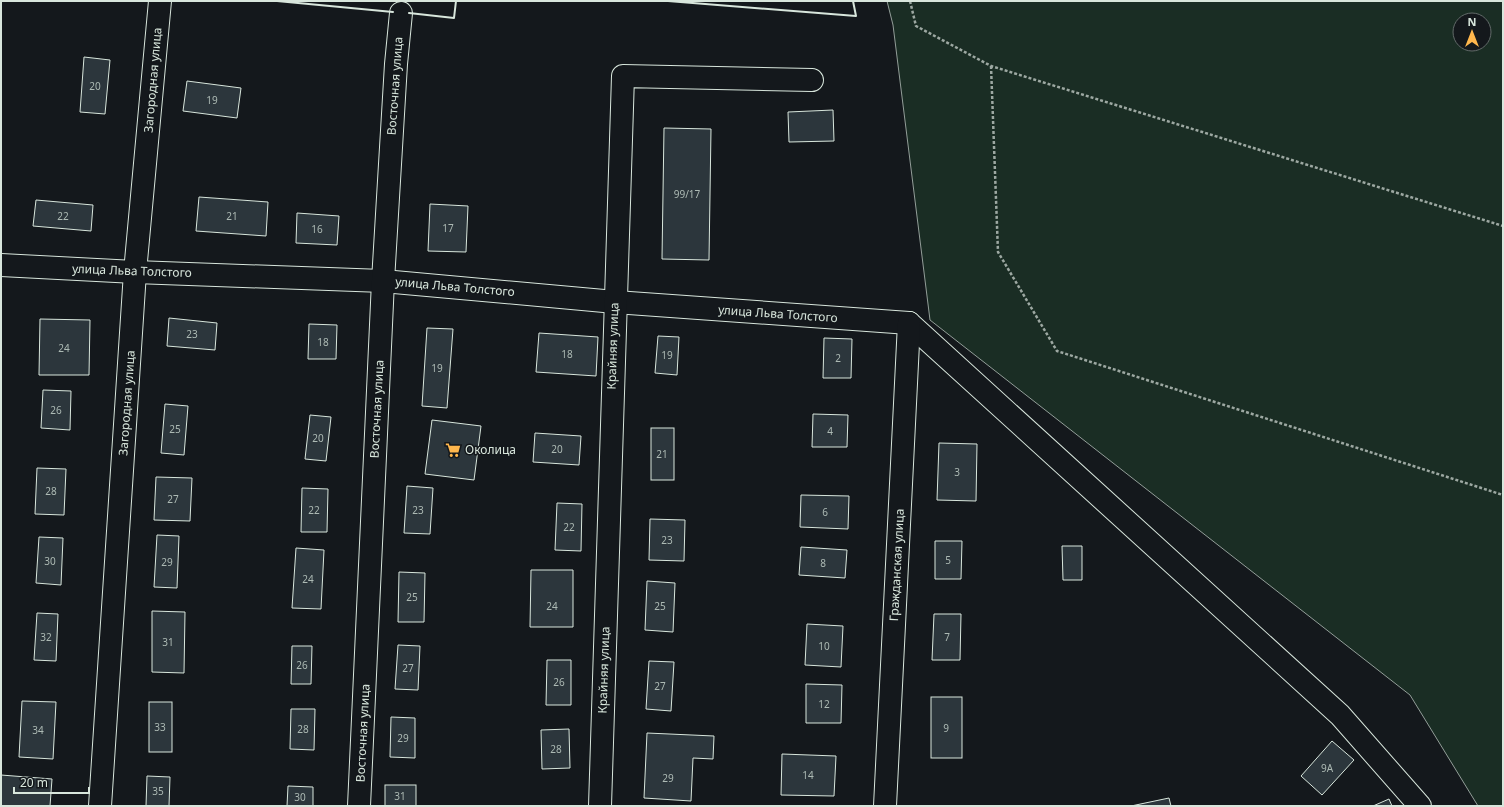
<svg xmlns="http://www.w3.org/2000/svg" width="1504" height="807" viewBox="0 0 1504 807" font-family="'Noto Sans',sans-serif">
  <rect width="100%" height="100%" fill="#14181c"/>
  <path fill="#1a2d24" stroke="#939e99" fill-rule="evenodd" d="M887 1H1503V806H1478L1410 695 930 320 893 25ZM1460 20H1484V44H1460Z"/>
  <g fill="#2c363c" stroke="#d8e6dc">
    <polygon points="84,57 110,60 105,114 80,112"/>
    <polygon points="187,81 241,88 237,118 183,111"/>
    <polygon points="833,110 834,141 789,142 788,112"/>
    <polygon points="664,128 711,129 709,260 662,259"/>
    <polygon points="199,197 268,202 266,236 196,231"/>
    <polygon points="36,200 93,205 91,231 33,226"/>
    <polygon points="430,204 468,206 466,252 428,251"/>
    <polygon points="297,213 339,216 337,245 296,243"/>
    <polygon points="169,318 217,323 215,350 167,346"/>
    <polygon points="40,319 90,320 89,375 39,375"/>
    <polygon points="309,324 337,325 336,359 308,359"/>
    <polygon points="427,328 453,329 447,408 422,406"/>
    <polygon points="539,333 598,337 596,376 536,372"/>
    <polygon points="658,336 679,337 677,375 655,373"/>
    <polygon points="824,338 852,339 851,378 823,378"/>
    <polygon points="43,390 71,391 70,430 41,428"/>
    <polygon points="165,404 188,406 184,455 161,453"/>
    <polygon points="813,414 848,415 847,447 812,447"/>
    <polygon points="310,415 331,417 326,461 305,459"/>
    <polygon points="432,420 481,426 474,480 425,474"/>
    <rect x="651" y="428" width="23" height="52"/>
    <polygon points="535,433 581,436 579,465 533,462"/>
    <polygon points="939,443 977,444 976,501 937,500"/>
    <polygon points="37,468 66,469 64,515 35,514"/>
    <polygon points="156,477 192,478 190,521 154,520"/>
    <polygon points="407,486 433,488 430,534 404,533"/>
    <polygon points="302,488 328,489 327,532 301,532"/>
    <polygon points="801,495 849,496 848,529 800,527"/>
    <polygon points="557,503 582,504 581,551 555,550"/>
    <polygon points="650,519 685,520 684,561 649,560"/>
    <polygon points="157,535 179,536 177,588 154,587"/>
    <polygon points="39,537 63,538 61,585 36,583"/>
    <polygon points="935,541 962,541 961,579 935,579"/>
    <polygon points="1062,546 1082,546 1082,580 1063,580"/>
    <polygon points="801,547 847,550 845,578 799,575"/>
    <polygon points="296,548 324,550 321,609 292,608"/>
    <polygon points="531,570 573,570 573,627 530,627"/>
    <polygon points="399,572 425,573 424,622 398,622"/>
    <polygon points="647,581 675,583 673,632 645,630"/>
    <polygon points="152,611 185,612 184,673 152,672"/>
    <polygon points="37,613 58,614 56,661 34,660"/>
    <polygon points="934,614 961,614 960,660 932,660"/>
    <polygon points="807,624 843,626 841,667 805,665"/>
    <polygon points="398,645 420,646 418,690 395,689"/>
    <polygon points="292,646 312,646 311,684 291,684"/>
    <polygon points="547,660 571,660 571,705 546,705"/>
    <polygon points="649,661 674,662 671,711 646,709"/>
    <polygon points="806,684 842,685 841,723 806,723"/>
    <rect x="931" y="697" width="31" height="61"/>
    <polygon points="22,701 56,702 53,759 19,757"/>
    <rect x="149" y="702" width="23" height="50"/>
    <polygon points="291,709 315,709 314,750 290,749"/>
    <polygon points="391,717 415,718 415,758 390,757"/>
    <polygon points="569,729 570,768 542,769 541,730"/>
    <polygon points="647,733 714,736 713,759 693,758 691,801 644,798"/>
    <polygon points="1332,741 1354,760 1322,795 1301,776"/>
    <polygon points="782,754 836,756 834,796 781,795"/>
    <polygon points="1,775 52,779 50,806 1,806"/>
    <polygon points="147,776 170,777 169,806 146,806"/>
    <rect x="385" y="785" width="31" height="21"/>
    <polygon points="288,786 313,787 313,806 287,806"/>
    <polygon points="1169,798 1171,806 1131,806"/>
    <polygon points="1389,799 1392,806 1373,806"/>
  </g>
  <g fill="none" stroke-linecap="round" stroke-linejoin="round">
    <g stroke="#d8e6dc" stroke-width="24">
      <g id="minor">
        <polyline points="1,265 135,272 383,281 615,302 909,323"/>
        <polyline points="909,323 1340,715 1420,806"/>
        <polyline points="100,806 135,272 160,1"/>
        <polyline points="359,806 383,281 396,64 401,13"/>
        <polyline points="600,806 623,76 812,80"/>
        <polyline points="885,806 909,323"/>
      </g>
    </g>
    <g stroke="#9da8a2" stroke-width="2.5" stroke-dasharray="3 2" stroke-linecap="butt">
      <polyline points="910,1 916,26 991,66 1503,226"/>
      <polyline points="991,66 998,252 1057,351 1503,495"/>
    </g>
    <use href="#minor" stroke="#14181c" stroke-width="22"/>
    <g stroke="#d8e6dc" stroke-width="2">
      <polyline points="277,1 393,12"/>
      <polyline points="668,1 856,16 853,1"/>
      <polyline points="409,13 454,18 456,1"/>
    </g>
  </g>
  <defs>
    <g id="supermarket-bare" transform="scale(1.2)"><path d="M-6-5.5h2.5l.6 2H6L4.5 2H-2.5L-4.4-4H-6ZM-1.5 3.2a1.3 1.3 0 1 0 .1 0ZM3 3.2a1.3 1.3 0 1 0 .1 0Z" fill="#ffb74d" stroke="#14181c" stroke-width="2.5" paint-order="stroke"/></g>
  </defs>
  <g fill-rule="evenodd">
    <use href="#supermarket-bare" x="453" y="450"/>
  </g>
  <g text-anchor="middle" stroke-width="3" stroke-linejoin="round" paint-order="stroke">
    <g font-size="10" fill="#adbab4">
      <text x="95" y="90">20</text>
      <text x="212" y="104">19</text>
      <text x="687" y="198">99/17</text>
      <text x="63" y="220">22</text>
      <text x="232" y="220">21</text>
      <text x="448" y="232">17</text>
      <text x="317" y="233">16</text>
      <text x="192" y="338">23</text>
      <text x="323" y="346">18</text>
      <text x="64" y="352">24</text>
      <text x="567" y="358">18</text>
      <text x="667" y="359">19</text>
      <text x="838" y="362">2</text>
      <text x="437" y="372">19</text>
      <text x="56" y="414">26</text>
      <text x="175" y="433">25</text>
      <text x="830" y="435">4</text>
      <text x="318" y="442">20</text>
      <text x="557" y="453">20</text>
      <text x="662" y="458">21</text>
      <text x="957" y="476">3</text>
      <text x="51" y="495">28</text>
      <text x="173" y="503">27</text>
      <text x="314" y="514">22</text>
      <text x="418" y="514">23</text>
      <text x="825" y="516">6</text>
      <text x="569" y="531">22</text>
      <text x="667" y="544">23</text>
      <text x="948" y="564">5</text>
      <text x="50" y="565">30</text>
      <text x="167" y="566">29</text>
      <text x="823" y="567">8</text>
      <text x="308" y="583">24</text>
      <text x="412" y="601">25</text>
      <text x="552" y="610">24</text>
      <text x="660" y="610">25</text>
      <text x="46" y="641">32</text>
      <text x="947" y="641">7</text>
      <text x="168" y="646">31</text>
      <text x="824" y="650">10</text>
      <text x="302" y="669">26</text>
      <text x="408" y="672">27</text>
      <text x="559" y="686">26</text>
      <text x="660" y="690">27</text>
      <text x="824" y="708">12</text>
      <text x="160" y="731">33</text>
      <text x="946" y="732">9</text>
      <text x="303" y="733">28</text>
      <text x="38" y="734">34</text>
      <text x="403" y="742">29</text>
      <text x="556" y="753">28</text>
      <text x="1327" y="772">9А</text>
      <text x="808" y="779">14</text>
      <text x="668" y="782">29</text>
      <text x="158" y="795">35</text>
      <text x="400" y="800">31</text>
      <text x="300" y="801">30</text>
    </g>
    <g font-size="12" fill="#d8e6dc" stroke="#14181c">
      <text transform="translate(153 80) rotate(-85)" y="4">Загородная улица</text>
      <text transform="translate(395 86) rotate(-86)" y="4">Восточная улица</text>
      <text transform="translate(132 271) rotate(2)" y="4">улица Льва Толстого</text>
      <text transform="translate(455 287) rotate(5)" y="4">улица Льва Толстого</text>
      <text transform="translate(778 314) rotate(4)" y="4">улица Льва Толстого</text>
      <text transform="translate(613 346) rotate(-88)" y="4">Крайняя улица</text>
      <text transform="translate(127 403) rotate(-86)" y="4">Загородная улица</text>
      <text transform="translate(377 409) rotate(-87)" y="4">Восточная улица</text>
      <text transform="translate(897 565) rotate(-87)" y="4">Гражданская улица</text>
      <text transform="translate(604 670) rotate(-88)" y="4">Крайняя улица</text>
      <text transform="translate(363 733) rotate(-87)" y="4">Восточная улица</text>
    </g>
    <g font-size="12" fill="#d8e6dc" stroke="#14181c" text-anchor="start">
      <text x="465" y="454">Околица</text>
    </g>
  </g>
  <rect width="1504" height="807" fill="none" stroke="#d8e6dc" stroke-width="4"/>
  <g transform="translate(1472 32)"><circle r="19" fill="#14181c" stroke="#626a69"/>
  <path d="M0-3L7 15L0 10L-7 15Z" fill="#ffb74d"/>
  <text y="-6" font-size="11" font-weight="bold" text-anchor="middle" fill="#d8e6dc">N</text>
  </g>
  <path d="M14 787v6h75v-6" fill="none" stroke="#d8e6dc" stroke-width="2"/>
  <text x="20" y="787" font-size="12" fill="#d8e6dc" stroke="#14181c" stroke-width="3" paint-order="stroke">20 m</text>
</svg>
